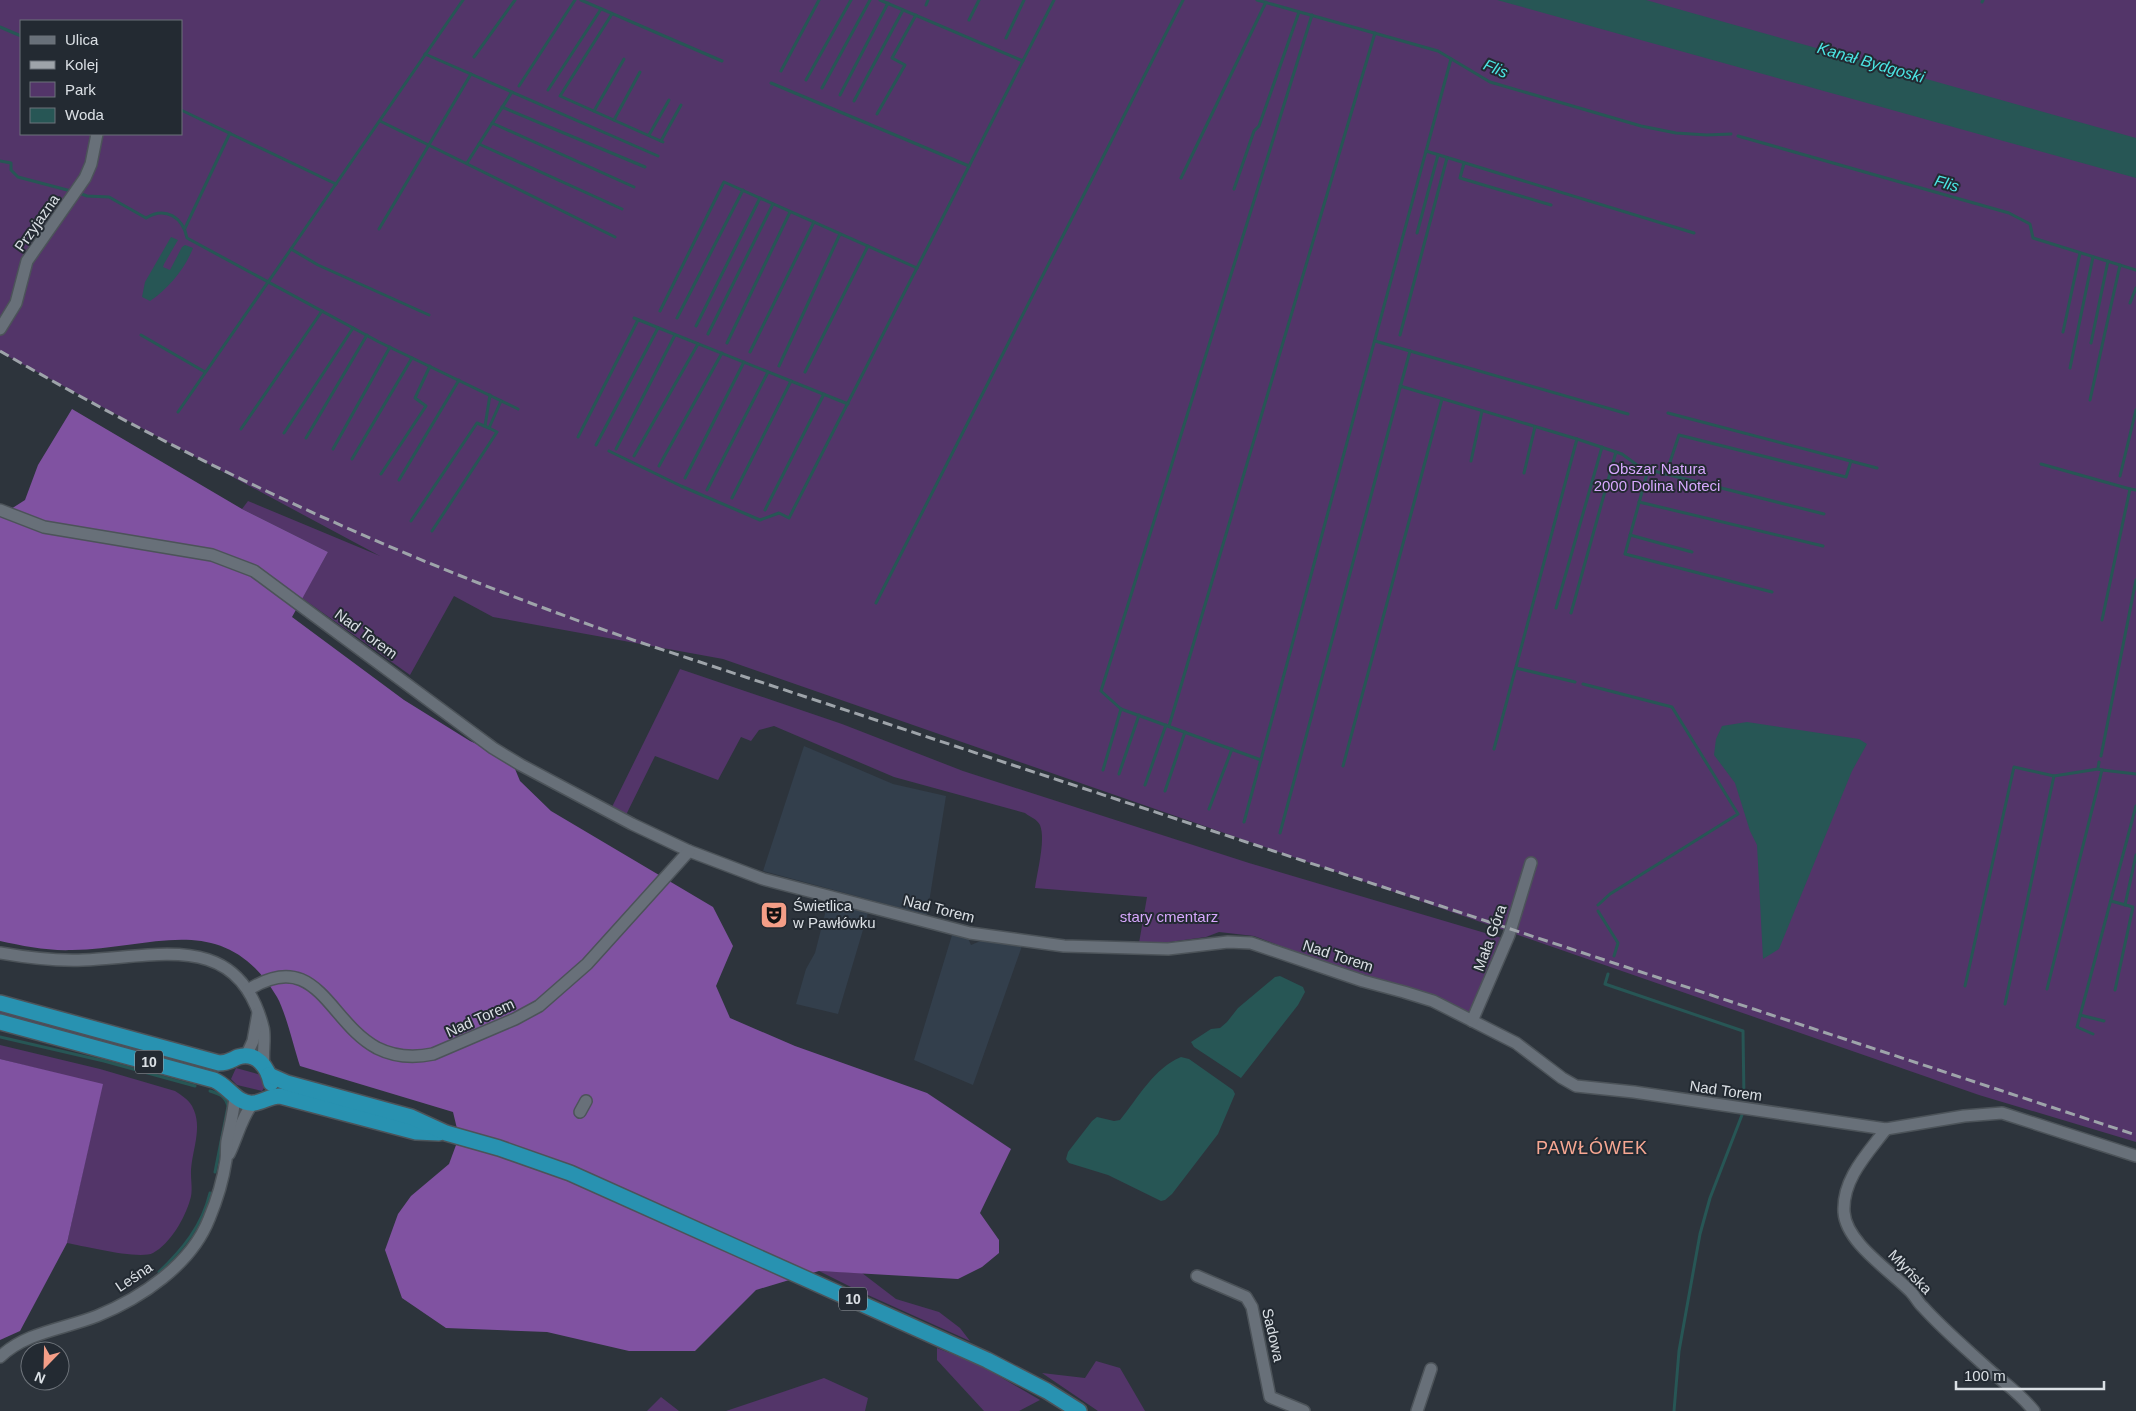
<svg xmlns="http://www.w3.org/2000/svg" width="2136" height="1411" viewBox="0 0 2136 1411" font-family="Arial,sans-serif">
  <rect width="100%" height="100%" fill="#2d343c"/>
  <g fill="#333f4c">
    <polygon points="804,746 893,784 946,796 927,915 763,871"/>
    <polygon points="828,902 868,913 838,1014 796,1004 806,969 815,953"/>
    <polygon points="952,935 967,936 971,945 985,939 1022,946 973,1085 914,1060"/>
  </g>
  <g fill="#533569" fill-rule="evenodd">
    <path d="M0 0H2136V1142L1979 1095 723 659 493 617 454 596 410 675 302 598 328 552 242 509 248 501 380 556 0 352ZM21 21H181V134H21Z"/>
    <path d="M680 669 842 724 963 771 1249 863 1502 938 1469 1016 1254 936 1219 932 1206 937 1169 942 1139 943 1147 897 1035 888C1037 872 1046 840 1040 825 1037 819 1030 817 1025 813L894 777 774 726 759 730 751 741 741 737 718 780 655 756 625 817 611 809Z"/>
    <polygon points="0,1009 203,1064 202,1070 0,1015"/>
    <path d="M0 1045 100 1069 175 1091C181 1095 188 1099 192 1106 204 1128 191 1151 191 1174 191 1182 193 1192 190 1200 185 1218 170 1244 153 1253 139 1260 84 1246 67 1243L102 1085 0 1059Z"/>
    <polygon points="236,1068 261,1075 266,1085 262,1091 237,1085 231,1079"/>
    <polygon points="819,1271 862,1273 896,1299 939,1312 960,1328 970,1341 859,1291"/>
    <polygon points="937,1348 980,1365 1040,1400 1019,1411 984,1411 937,1360"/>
    <polygon points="1096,1361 1120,1368 1145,1411 1098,1411 1042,1373 1085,1378"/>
    <polygon points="824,1378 868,1398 865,1411 726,1411"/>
    <polygon points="661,1397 679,1411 647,1411"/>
  </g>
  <g fill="#8052a1">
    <path d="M72 409 242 509 328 552 292 617 404 700 470 741 494 752 513 764 520 781 551 811 713 907 733 946 716 986 730 1018 795 1046 927 1093 1011 1149 980 1213 999 1240V1253L982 1267 958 1279 819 1271 756 1290 695 1351H629L547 1332 446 1328 402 1298 385 1250 398 1214 411 1196 449 1164 459 1137 453 1112 300 1066C294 1048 286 1013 277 997 224 908 153 949 72 950 48 951 23 946 0 941V516L25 500 38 465Z"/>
    <polygon points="0,1059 103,1084 67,1243 20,1331 0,1340"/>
  </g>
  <g fill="#275655">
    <polygon points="1497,0 1646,0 2136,138 2136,178"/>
    <path d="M171 237 178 240 164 264 163 267 170 270 182 247 185 245 193 248C185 269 168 289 150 301L142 297 145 282Z"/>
    <polygon points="1747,722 1859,739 1867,744 1852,771 1779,949 1763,959 1757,845 1750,831 1735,783 1714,755 1716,739 1722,726"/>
    <polygon points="1280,976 1303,987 1305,992 1298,1005 1241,1078 1194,1047 1191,1042 1211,1029 1220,1028 1227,1022 1238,1008 1275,977"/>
    <path d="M1181 1057 1189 1059 1233 1090 1235 1094 1218 1134 1172 1194 1165 1200 1161 1201 1108 1175 1069 1163 1066 1159 1068 1152 1092 1121 1097 1117 1114 1121 1120 1120C1138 1098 1154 1068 1181 1057Z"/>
  </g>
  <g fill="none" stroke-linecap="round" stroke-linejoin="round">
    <g stroke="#275655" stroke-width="3">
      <polyline points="581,0 722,61"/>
      <polyline points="880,0 1023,61"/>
      <polyline points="1257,0 1438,51 1490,82 1641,126 1676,133 1707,135 1731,134"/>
      <polyline points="1982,2 1983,0"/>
      <polyline points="926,5 928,0"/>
      <polyline points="612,14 560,96 663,142"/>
      <polyline points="969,20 979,0"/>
      <polyline points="0,27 21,36"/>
      <polyline points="1006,38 1024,0"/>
      <polyline points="425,54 658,156"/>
      <polyline points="474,57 515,0"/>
      <polyline points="781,71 819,0"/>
      <polyline points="806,80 851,0"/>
      <polyline points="771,83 969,166"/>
      <polyline points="519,86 575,0"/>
      <polyline points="822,88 870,0"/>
      <polyline points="548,90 601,9"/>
      <polyline points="840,95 888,3"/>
      <polyline points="854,101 903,10"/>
      <polyline points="502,107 645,167"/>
      <polyline points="181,110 336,184"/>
      <polyline points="594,111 624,59"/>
      <polyline points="877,114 905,65 892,58 916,15"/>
      <polyline points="614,120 640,72"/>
      <polyline points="380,121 615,237"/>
      <polyline points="492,123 634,187"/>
      <polyline points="649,135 669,100"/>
      <polyline points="1738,136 2009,213 2030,224 2033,238 2136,270"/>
      <polyline points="661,141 681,105"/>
      <polyline points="479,144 622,209"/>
      <polyline points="1426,151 1694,233"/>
      <polyline points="0,161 11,163 11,170 18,177 71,191"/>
      <polyline points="467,163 512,92"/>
      <polyline points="1464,163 1460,178 1551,205"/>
      <polyline points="1181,178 1266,2"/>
      <polyline points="1234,189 1254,131 1259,126 1299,12"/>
      <path d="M79 193 87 196 109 197 146 218C165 206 183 217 187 238L379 342 518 409"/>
      <polyline points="185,228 230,133"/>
      <polyline points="379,229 471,74"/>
      <polyline points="1417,233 1438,155"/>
      <polyline points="291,249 463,0"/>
      <polyline points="2130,303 2136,288"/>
      <polyline points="660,311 724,182 917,268"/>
      <polyline points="634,318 848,404"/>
      <polyline points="677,318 743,190"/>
      <polyline points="696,326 760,198"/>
      <polyline points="2063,332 2080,253"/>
      <polyline points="708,334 773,204"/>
      <polyline points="141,335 205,372"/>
      <polyline points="1400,335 1447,158"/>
      <polyline points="727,343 790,212"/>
      <polyline points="2091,343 2108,261"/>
      <polyline points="1410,351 1628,414"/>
      <polyline points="750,352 814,222"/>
      <polyline points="779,366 840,234"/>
      <polyline points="2070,368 2093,257"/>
      <polyline points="805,372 868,246"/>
      <polyline points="1400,386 1577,439 1494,749"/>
      <polyline points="2090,400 2120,265"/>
      <polyline points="178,412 291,249 318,265 429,315"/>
      <polyline points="1668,413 1877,468"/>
      <polyline points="485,426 490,395"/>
      <polyline points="241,429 322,311"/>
      <polyline points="284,433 353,328"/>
      <polyline points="578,437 638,320"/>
      <polyline points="306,438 367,335"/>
      <polyline points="1577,439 1622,454 1637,465"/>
      <polyline points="596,445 658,328"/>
      <polyline points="333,449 390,347"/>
      <polyline points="616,449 675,335"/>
      <polyline points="609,451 681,486 760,520 779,513 789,518 1054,0"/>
      <polyline points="634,456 698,344"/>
      <polyline points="352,459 412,358"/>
      <polyline points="1471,461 1482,411"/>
      <polyline points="2041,464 2130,489"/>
      <polyline points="659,466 722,353"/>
      <polyline points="1645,469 1666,474 1679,435 1846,477 1851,461"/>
      <polyline points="1648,470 1625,554 1772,592"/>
      <polyline points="1524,473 1535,427"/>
      <polyline points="381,474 426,406 415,398 430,366"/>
      <polyline points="1666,474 1824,514"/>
      <polyline points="2120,476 2136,410"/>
      <polyline points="685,478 744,362"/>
      <polyline points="399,480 459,380"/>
      <polyline points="707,490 768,372"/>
      <polyline points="732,498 791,381"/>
      <polyline points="1639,502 1823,546"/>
      <polyline points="765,510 824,394"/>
      <polyline points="411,521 477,423 489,428"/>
      <polyline points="432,531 497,432 489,428 501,401"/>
      <polyline points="1630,535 1692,552"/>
      <polyline points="876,603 1183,0"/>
      <polyline points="1556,608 1602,447"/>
      <polyline points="1571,613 1616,452"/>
      <polyline points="2102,620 2130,489 2136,490"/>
      <polyline points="1516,668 1575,682"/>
      <polyline points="1583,684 1672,707 1738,814 1610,894 1598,905"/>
      <polyline points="1169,726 1375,33"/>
      <polyline points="2101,756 2136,580"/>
      <polyline points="1261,760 1121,709 1101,691 1312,15"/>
      <polyline points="1343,766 1442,399"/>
      <polyline points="1103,770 1121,709"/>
      <polyline points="2102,770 2136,774"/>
      <polyline points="1119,774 1139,715"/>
      <polyline points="1145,785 1166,725"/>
      <polyline points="1165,791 1185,732"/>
      <polyline points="1209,809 1232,749"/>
      <polyline points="1244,822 1451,59"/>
      <polyline points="1280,833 1410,351 1375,341"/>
      <polyline points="2111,901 2133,907 2115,990"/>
      <polyline points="2125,905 2136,855"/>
      <polyline points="1598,911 1618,943 1614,956"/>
      <polyline points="1608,974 1605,984 1743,1031 1744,1099"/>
      <polyline points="1965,986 2014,767 2054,776"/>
      <polyline points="2047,989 2102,770 2098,769 2099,762"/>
      <polyline points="2005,1004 2054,776 2098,769"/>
      <polyline points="2080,1015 2104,1021"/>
      <polyline points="2093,1034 2077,1027 2136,806"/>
      <polyline points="0,1037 104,1061 195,1086"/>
      <path d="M210 1091C220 1094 225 1096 228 1106L215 1172"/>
      <path d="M159 1272C183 1249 202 1226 210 1193"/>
      <polyline points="1674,1411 1679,1351 1700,1234 1710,1198 1742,1115"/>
    </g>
    <g stroke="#4c5359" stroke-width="14">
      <g id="minor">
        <polyline points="0,329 16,303 27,261 85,178 91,164 97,134"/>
        <polyline points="0,510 44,527 212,555 254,571 493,748 521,765 632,824 689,851 763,879 970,933 1064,946 1168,949 1228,942 1251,943 1363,981 1404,992 1433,1001 1516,1043 1562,1078 1576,1086 1634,1092 1886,1129 1964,1116 2002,1113 2136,1156"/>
        <path d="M0 953C28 958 55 961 83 960 159 957 238 930 263 1027 266 1037 262 1053 264 1065"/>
        <path d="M248 990C317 946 328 1022 377 1048 395 1057 414 1058 433 1054L515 1019 539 1006 587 964 689 851"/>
        <polyline points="1472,1021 1509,935 1531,863"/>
        <polyline points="246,1056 253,1041 258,1013"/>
        <polyline points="580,1112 586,1101"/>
        <path d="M1886 1129C1868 1153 1842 1179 1844 1212 1846 1243 1891 1271 1911 1292 1916 1297 1918 1303 1923 1307 1942 1328 1963 1346 1984 1365 2001 1381 2019 1392 2034 1411"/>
        <path d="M229 1154C237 1138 241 1118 253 1103"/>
        <polyline points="1197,1276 1246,1297 1252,1307 1270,1397 1304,1411"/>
        <path d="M0 1357C26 1332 64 1329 97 1316 141 1298 191 1265 209 1219 217 1200 223 1180 226 1160 227 1154 226 1147 227 1141 230 1126 234 1112 235 1096"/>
        <polyline points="1417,1411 1431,1369"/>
      </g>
    </g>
    <g stroke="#4c5359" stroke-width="18">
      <g id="trunk">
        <path d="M0 1003 219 1063C228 1063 231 1060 238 1057 257 1051 268 1068 271 1083"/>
        <path d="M0 1022 214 1080C229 1086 237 1105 254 1103 263 1102 270 1096 280 1096L416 1132 439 1133"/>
        <polyline points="269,1075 287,1083 411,1117 446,1133 499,1148 570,1173 987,1360 1047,1391 1079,1411"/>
      </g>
    </g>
    <use href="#minor" stroke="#687079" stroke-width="11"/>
    <use href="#trunk" stroke="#2892b1" stroke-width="15"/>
    <path stroke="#9ea4aa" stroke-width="3" stroke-dasharray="10 5" stroke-linecap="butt" d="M0 351C203 469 414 565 636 641L2136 1135"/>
  </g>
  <defs>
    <g id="theatre-square" transform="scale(1.4375)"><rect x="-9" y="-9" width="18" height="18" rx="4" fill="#f49e87" stroke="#232a32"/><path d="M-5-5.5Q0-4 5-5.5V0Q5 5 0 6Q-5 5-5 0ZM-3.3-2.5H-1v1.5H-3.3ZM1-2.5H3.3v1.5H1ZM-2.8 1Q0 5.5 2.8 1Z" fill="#111"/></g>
  </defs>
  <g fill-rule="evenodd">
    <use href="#theatre-square" x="774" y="915"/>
  </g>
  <g text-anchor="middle" stroke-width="4" stroke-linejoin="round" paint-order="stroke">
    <g fill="#232a32" stroke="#a4a9af" stroke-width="1">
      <rect x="135" y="1050.5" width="28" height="23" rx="4"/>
      <rect x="839" y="1287.5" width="28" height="23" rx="4"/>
    </g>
    <g font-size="14" font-weight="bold" fill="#dbe0e5">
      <text x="149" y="1067">10</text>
      <text x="853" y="1304">10</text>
    </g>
    <g font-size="15" fill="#dbe0e5" stroke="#232a32">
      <text transform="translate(37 223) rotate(-55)" y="5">Przyjazna</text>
      <text transform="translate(366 634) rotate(36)" y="5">Nad Torem</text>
      <text transform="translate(939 909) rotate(14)" y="5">Nad Torem</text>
      <text transform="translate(1490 938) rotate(-70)" y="5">Mała Góra</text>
      <text transform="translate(1338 956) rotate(18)" y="5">Nad Torem</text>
      <text transform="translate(480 1018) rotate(-24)" y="5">Nad Torem</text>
      <text transform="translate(1726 1091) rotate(8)" y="5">Nad Torem</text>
      <text transform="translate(1910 1272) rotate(46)" y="5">Młyńska</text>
      <text transform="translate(134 1277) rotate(-34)" y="5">Leśna</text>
      <text transform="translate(1273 1335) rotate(77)" y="5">Sadowa</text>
    </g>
    <g font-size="15" fill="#d7a8fd" stroke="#232a32">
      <text x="1657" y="474">Obszar Natura<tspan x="1657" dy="17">2000 Dolina Noteci</tspan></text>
      <text x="1169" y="922">stary cmentarz</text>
    </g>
    <g font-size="15" fill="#dbe0e5" stroke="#232a32" text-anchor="start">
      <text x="793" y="911">Świetlica<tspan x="793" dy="17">w Pawłówku</tspan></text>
    </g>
    <g font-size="16" font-style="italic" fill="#4be6e4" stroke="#232a32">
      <text transform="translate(1871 62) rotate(16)" y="6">Kanał Bydgoski</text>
      <text transform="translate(1496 68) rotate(23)" y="6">Flis</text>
      <text transform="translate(1947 183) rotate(16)" y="6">Flis</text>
    </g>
    <g font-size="18" letter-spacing="1" fill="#f7a792" stroke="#232a32">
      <text x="1592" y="1154">PAWŁÓWEK</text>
    </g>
  </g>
  <rect x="20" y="20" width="162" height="115" fill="#232a32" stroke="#6d737a"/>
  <rect x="30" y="36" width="25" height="8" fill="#687079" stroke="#6d737a"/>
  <text x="65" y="45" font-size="15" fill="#dbe0e5">Ulica</text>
  <rect x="30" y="61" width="25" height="8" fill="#9ea4aa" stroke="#6d737a"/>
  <text x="65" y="70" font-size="15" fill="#dbe0e5">Kolej</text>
  <rect x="30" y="82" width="25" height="15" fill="#533569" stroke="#6d737a"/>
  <text x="65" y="95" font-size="15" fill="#dbe0e5">Park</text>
  <rect x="30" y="108" width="25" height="15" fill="#275655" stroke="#6d737a"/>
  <text x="65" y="120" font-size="15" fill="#dbe0e5">Woda</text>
  <g transform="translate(45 1366) rotate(203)"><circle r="24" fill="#232a32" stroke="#6d737a"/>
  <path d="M0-4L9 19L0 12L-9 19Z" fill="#f49e87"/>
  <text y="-8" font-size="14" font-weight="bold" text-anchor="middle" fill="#dbe0e5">N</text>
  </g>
  <path d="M1956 1381v8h148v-8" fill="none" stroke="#dbe0e5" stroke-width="2.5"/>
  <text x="1964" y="1381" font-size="15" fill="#dbe0e5" stroke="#232a32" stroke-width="4" paint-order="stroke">100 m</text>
</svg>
